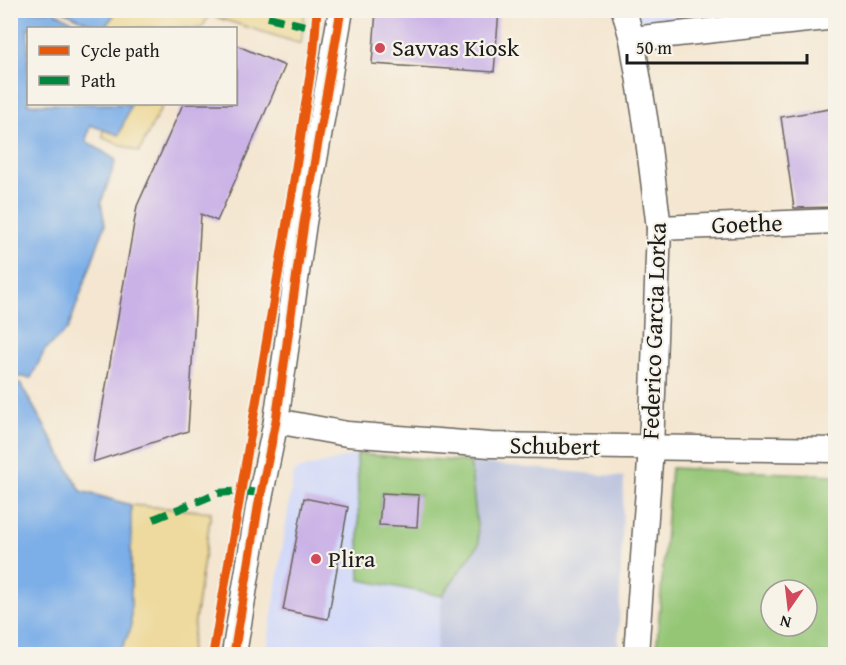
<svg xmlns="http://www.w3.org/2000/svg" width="846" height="665" viewBox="0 0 846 665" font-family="'Gentium Book Plus',serif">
  <rect width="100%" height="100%" fill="#f7f3e8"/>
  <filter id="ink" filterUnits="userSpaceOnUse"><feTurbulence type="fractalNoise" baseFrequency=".0167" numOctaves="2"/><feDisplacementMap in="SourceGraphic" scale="12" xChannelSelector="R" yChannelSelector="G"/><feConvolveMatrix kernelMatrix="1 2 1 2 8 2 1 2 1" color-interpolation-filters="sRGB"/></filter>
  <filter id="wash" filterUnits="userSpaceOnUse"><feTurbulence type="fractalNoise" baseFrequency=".008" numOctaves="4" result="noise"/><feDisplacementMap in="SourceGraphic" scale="24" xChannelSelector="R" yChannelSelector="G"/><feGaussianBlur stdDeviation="1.35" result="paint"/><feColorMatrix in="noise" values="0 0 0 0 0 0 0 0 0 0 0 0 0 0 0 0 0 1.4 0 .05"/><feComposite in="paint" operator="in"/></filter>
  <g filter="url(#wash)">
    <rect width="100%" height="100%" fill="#f4e6d0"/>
    <g fill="#d1d9f9">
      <polygon points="807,10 632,39 615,11"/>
      <polygon points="357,454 360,580 442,596 435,654 266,654 294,471"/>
    </g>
    <polygon fill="#bbc3de" points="470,462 624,477 618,654 435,654 442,596 479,544"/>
    <g fill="#94c676" stroke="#587149" stroke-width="1.5" fill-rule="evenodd">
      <path d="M357 454 470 462 479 544 442 596 360 580ZM382 493 419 495 380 525Z"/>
      <path d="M671 468 835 475V654H656ZM771 590H807V626H771Z"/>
    </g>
    <g fill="#eeda9e" stroke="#857b5d" stroke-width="1.5">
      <polygon points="117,11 117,10 305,11 301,44 209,15 202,28 104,28"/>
      <polygon points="103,104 163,104 139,152 103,138"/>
      <polygon points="11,382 20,383 81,491 131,505 211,512 190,654 11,654"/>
    </g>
    <g fill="#7caee8" stroke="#4c6582" stroke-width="1.5">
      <polygon points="10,11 53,11 86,28 28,28 28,104 131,104 119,135 90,125 86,141 116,160 101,203 105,225 68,329 45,350 31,378 11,376"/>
      <polygon points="63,11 117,10 117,11 104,28 99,28"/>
      <polygon points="11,382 20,383 81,491 131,505 131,628 119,654 11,654"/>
    </g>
    <g id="blocks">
      <g fill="#cab2e7">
        <polygon points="376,10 499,10 494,72 372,64"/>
        <polygon points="236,45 285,66 252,143 217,221 201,214 188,431 93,462 137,206 183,104 236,104"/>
        <polygon points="836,108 836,207 794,208 781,117"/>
        <polygon points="382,493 419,495 417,527 379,525"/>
        <polygon points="304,498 348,507 328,619 283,610"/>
      </g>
    </g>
  </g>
  <g filter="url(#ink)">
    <use href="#blocks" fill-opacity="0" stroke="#68635b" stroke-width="1.5"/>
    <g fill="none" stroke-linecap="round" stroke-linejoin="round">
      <g stroke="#68635b" stroke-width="27">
        <g id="minor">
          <polyline points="624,10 632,39 646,124 659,228 651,448 636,654"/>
          <polyline points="632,39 836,17"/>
          <polyline points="659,228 836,221"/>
          <polyline points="276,421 347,434 490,445 836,450"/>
          <polyline points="234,654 258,508 276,421 304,223 341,10"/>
        </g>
      </g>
      <use href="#minor" stroke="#fff" stroke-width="24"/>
      <g stroke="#00873e" stroke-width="8" stroke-dasharray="15 8" stroke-linecap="butt">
        <polyline points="268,17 310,27"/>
        <polyline points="154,519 218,493 241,491 261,493"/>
      </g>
      <g stroke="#f7f3e8" stroke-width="13">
        <g id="cycleway">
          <polyline points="213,654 293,187 314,49 317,10"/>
          <polyline points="234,654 258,508 276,421 304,223 341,10"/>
        </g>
      </g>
      <use href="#cycleway" stroke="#e8590c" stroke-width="9"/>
    </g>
  </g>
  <g fill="#d1495b" stroke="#f7f3e8" stroke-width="2">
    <circle cx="380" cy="48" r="6"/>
    <circle cx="316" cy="559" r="6"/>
  </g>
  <g text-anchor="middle" stroke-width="4.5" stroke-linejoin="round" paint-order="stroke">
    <g font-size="24" fill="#1c1c1c" stroke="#f7f3e8" text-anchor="start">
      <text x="392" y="56">Savvas Kiosk</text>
      <text x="328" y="567">Plira</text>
    </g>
    <g font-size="24" fill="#1c1c1c" stroke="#f7f3e8">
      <text transform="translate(747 224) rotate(-2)" y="8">Goethe</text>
      <text transform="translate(654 331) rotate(-88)" y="8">Federico Garcia Lorka</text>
      <text transform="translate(555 446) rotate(1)" y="8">Schubert</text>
    </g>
  </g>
  <rect width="846" height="665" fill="none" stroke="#f7f3e8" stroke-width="36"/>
  <rect x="27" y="27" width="210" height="78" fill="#f7f3e8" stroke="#9f9d96" stroke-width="1.5"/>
  <rect x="39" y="46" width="30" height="9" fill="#e8590c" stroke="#9f9d96" stroke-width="1.5"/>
  <text x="81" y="57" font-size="18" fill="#1c1c1c">Cycle path</text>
  <rect x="39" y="76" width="30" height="9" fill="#00873e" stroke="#9f9d96" stroke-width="1.5"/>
  <text x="81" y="87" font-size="18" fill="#1c1c1c">Path</text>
  <g transform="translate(789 608) rotate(194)"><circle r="28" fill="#f7f3e8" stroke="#9f9d96" stroke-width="1.5"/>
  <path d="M0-4.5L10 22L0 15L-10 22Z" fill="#d1495b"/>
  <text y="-9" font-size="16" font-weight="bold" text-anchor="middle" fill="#1c1c1c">N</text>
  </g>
  <path d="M627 54v9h180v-9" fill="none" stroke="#1c1c1c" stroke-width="3"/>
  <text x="636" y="54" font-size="18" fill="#1c1c1c" stroke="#f7f3e8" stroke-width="4.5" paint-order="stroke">50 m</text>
</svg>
